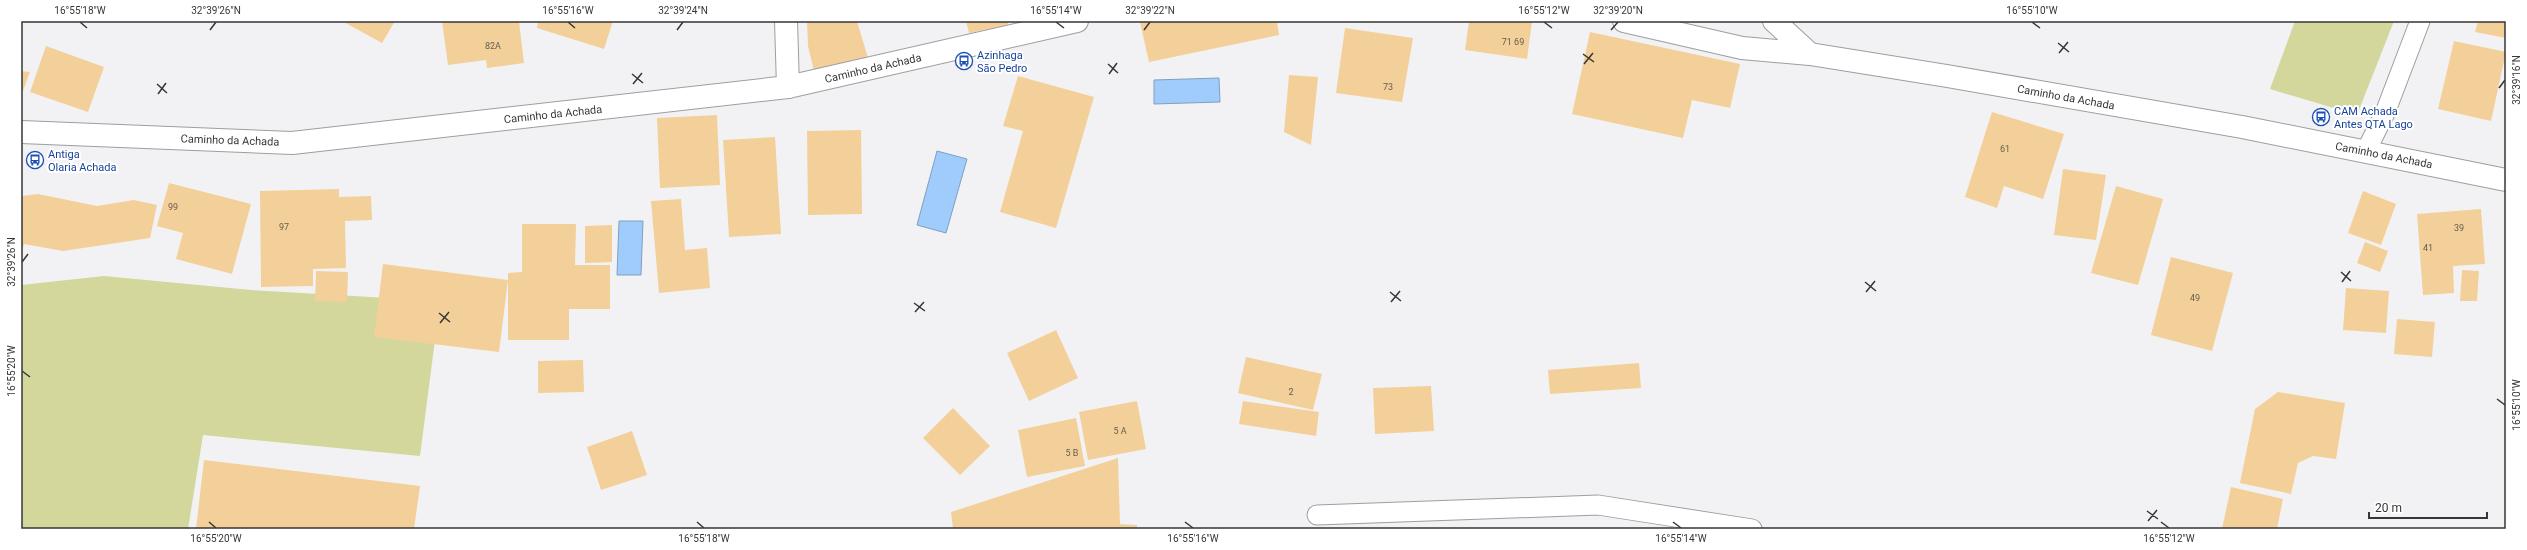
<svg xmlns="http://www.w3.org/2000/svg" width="2527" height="550" viewBox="0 0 2527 550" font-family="Roboto,sans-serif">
  <rect width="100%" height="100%" fill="#f2f2f5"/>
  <g fill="#d3d79c">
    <polygon points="2295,21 2394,21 2357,115 2270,89"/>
    <polygon points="104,276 251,290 440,301 420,456 203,435 188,529 21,529 21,285"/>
  </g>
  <g fill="#9fccfa" stroke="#809fc0">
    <polygon points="1219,78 1220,102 1154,104 1154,80"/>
    <polygon points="937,151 967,159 946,233 917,225"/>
    <polygon points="619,221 643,221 641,275 617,275"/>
  </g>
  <g fill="#f3d099">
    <polygon points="342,21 395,21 382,43"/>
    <polygon points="442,21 519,21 524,63 487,68 486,60 448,65"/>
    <polygon points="538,21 613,21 604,49 537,28"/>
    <polygon points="807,21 857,21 868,58 814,71 808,46"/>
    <polygon points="966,21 1008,21 1008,25 969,33"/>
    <polygon points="1146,21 1277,21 1279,35 1149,62 1140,22"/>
    <polygon points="1469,21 1532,21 1527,59 1465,50"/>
    <polygon points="2478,21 2506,21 2506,38 2475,32"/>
    <polygon points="1345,28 1413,38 1402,102 1336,93"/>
    <polygon points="1590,32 1740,64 1730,108 1692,100 1683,138 1572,114"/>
    <polygon points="2454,41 2506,52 2491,121 2438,109"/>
    <polygon points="46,46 104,67 88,112 30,92"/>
    <polygon points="21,71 30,72 21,96"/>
    <polygon points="1289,75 1318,77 1311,145 1284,132"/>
    <polygon points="1018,76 1094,97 1056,228 1000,212 1023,131 1003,126"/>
    <polygon points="1992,112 2064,134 2043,199 2004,186 1997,208 1965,197"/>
    <polygon points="717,115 720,185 660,188 657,118"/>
    <polygon points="861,130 862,214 808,215 807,131"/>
    <polygon points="775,137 781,234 729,237 723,140"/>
    <polygon points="2063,169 2106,175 2096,240 2054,235"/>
    <polygon points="169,183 251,204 232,274 176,259 183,233 157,226"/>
    <polygon points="2116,186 2163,199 2138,285 2091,273"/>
    <polygon points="339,189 339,197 371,196 372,220 345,221 346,268 313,269 313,286 261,287 260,191"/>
    <polygon points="2363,191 2396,204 2381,245 2348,233"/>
    <polygon points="38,194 97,206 134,200 157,205 150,238 63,251 24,244 21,255 21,196"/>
    <polygon points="681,199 685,250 707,248 710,288 659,293 651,201"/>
    <polygon points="2481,209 2485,264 2453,266 2454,293 2423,295 2417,214"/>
    <polygon points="522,224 576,224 575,265 610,265 610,309 569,309 569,340 508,340 508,280 499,352 374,337 383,264 508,280 508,273 522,272"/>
    <polygon points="612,225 612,262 585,263 585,226"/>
    <polygon points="2365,242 2388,251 2380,272 2357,263"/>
    <polygon points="2171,257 2233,273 2212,351 2151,335"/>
    <polygon points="2462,270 2479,271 2477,301 2460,301"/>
    <polygon points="316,271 348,272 347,302 315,301"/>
    <polygon points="2346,288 2389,291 2386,333 2343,330"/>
    <polygon points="2397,319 2435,322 2432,357 2394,354"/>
    <polygon points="1056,330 1078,378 1029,401 1007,353"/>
    <polygon points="1246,357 1322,374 1313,410 1238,393"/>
    <polygon points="583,360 584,392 538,393 538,361"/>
    <polygon points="1639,363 1641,388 1550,394 1548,370"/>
    <polygon points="1431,386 1434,431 1375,434 1373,388"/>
    <polygon points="2278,392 2345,403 2336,459 2313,456 2298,463 2291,494 2240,483 2255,409"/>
    <polygon points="1137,401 1146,449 1088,460 1079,412"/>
    <polygon points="1243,401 1319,412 1316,436 1239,424"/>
    <polygon points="953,408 990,446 960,475 923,438"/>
    <polygon points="1076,418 1085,466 1027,477 1018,430"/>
    <polygon points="632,431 647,475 601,490 587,447"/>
    <polygon points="1118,458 1120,524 1137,525 1137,529 953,529 951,512"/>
    <polygon points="204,460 420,486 414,529 196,529"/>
    <polygon points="2231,487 2283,499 2277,529 2222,529"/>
  </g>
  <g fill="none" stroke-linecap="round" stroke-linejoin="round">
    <g stroke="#9d9ea0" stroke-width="21">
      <g id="lane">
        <polyline points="2366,151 2385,113 2420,21"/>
        <polyline points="1317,515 1598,505 1752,529"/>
      </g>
    </g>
    <g stroke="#9d9ea0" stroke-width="24">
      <polyline id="street" points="786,21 788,87"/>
    </g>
    <g stroke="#9d9ea0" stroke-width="24">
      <g id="secondary">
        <polyline points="1624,21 1742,48 1810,54 1947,76 2242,127 2506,180"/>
        <polyline points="1774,21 1810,54"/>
        <polyline points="21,132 292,143 788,87 1077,21"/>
      </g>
    </g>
    <use href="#lane" stroke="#fff" stroke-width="19"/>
    <use href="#street" stroke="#fff" stroke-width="22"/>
    <use href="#secondary" stroke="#fff" stroke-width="22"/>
  </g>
  <path fill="none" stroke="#363637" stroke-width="1.5" d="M80 22 87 28M568 22 575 28M1056 22 1064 28M1544 22 1552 28M2032 22 2040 28M210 30 216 22M677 30 683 22M1144 30 1150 22M1611 30 1618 22M2058 43 2069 52M2059 53 2068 42M1583 54 1594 62M1108 64 1118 73M1584 64 1593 53M632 74 643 83M1109 74 1117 63M157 84 167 93M633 84 642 73M2499 88 2505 80M158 94 166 83M22 262 28 254M2341 272 2351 281M1865 282 1876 291M2342 282 2350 271M1390 292 1401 301M1866 292 1875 281M1391 302 1400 291M914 303 925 311M915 312 924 302M439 313 450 322M440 323 449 312M22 371 30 377M2497 399 2505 405M2147 511 2158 519M2148 521 2157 510M209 522 216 528M697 522 704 528M1185 522 1193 528M1673 522 1681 528M2161 522 2169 528"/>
  <defs>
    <g id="bus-ring" transform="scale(0.9)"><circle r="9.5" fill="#fff" stroke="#1a4fb4" stroke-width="1.5"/><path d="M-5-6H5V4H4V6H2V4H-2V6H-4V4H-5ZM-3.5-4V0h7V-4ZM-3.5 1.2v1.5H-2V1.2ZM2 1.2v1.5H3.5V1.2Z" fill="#1a4fb4"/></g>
  </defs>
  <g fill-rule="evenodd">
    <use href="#bus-ring" x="964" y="61"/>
    <use href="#bus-ring" x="2321" y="117"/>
    <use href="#bus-ring" x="35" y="160"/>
  </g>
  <g text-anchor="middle" stroke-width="4" stroke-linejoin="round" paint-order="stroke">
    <g font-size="9" fill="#655c50">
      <text x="1513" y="45">71 69</text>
      <text x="493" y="49">82A</text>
      <text x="1388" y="90">73</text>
      <text x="2005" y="152">61</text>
      <text x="173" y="210">99</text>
      <text x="284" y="230">97</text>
      <text x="2459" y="231">39</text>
      <text x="2428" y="251">41</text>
      <text x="2195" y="301">49</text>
      <text x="1291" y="395">2</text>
      <text x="1120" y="434">5 A</text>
      <text x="1072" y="456">5 B</text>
    </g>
    <g font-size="11" fill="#164399" stroke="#fff" text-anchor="start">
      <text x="977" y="59">Azinhaga<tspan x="977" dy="13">São Pedro</tspan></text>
      <text x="2334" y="115">CAM Achada<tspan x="2334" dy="13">Antes QTA Lago</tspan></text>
      <text x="48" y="158">Antiga<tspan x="48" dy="13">Olaria Achada</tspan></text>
    </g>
    <g font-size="11" fill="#363637" stroke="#fff">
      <text transform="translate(873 68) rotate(-13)" y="4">Caminho da Achada</text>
      <text transform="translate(2066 97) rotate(10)" y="4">Caminho da Achada</text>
      <text transform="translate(553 114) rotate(-6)" y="4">Caminho da Achada</text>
      <text transform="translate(230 140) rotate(2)" y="4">Caminho da Achada</text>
      <text transform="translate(2384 155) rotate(11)" y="4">Caminho da Achada</text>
    </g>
  </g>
  <rect width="2527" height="550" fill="none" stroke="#ffffff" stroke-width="44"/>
  <path d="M2369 512v6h118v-6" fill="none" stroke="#363637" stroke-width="2"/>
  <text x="2375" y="512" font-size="12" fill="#363637" stroke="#ffffff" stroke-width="3" paint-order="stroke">20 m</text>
  <rect x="22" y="22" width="2483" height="506" fill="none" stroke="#363637" stroke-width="1.5"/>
  <g font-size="10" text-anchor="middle" fill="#363637">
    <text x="80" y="14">16°55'18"W</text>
    <text x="216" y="14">32°39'26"N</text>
    <text x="568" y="14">16°55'16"W</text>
    <text x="683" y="14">32°39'24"N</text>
    <text x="1056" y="14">16°55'14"W</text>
    <text x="1150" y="14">32°39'22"N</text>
    <text x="1544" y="14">16°55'12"W</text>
    <text x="1618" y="14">32°39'20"N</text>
    <text x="2032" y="14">16°55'10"W</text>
    <text transform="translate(2516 80) rotate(-90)" y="4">32°39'16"N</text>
    <text transform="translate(11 262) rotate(-90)" y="4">32°39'26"N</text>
    <text transform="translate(11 371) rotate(-90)" y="4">16°55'20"W</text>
    <text transform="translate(2516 405) rotate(-90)" y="4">16°55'10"W</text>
    <text x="216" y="542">16°55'20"W</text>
    <text x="704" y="542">16°55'18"W</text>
    <text x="1193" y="542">16°55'16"W</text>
    <text x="1681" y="542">16°55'14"W</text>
    <text x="2169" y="542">16°55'12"W</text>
  </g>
</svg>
